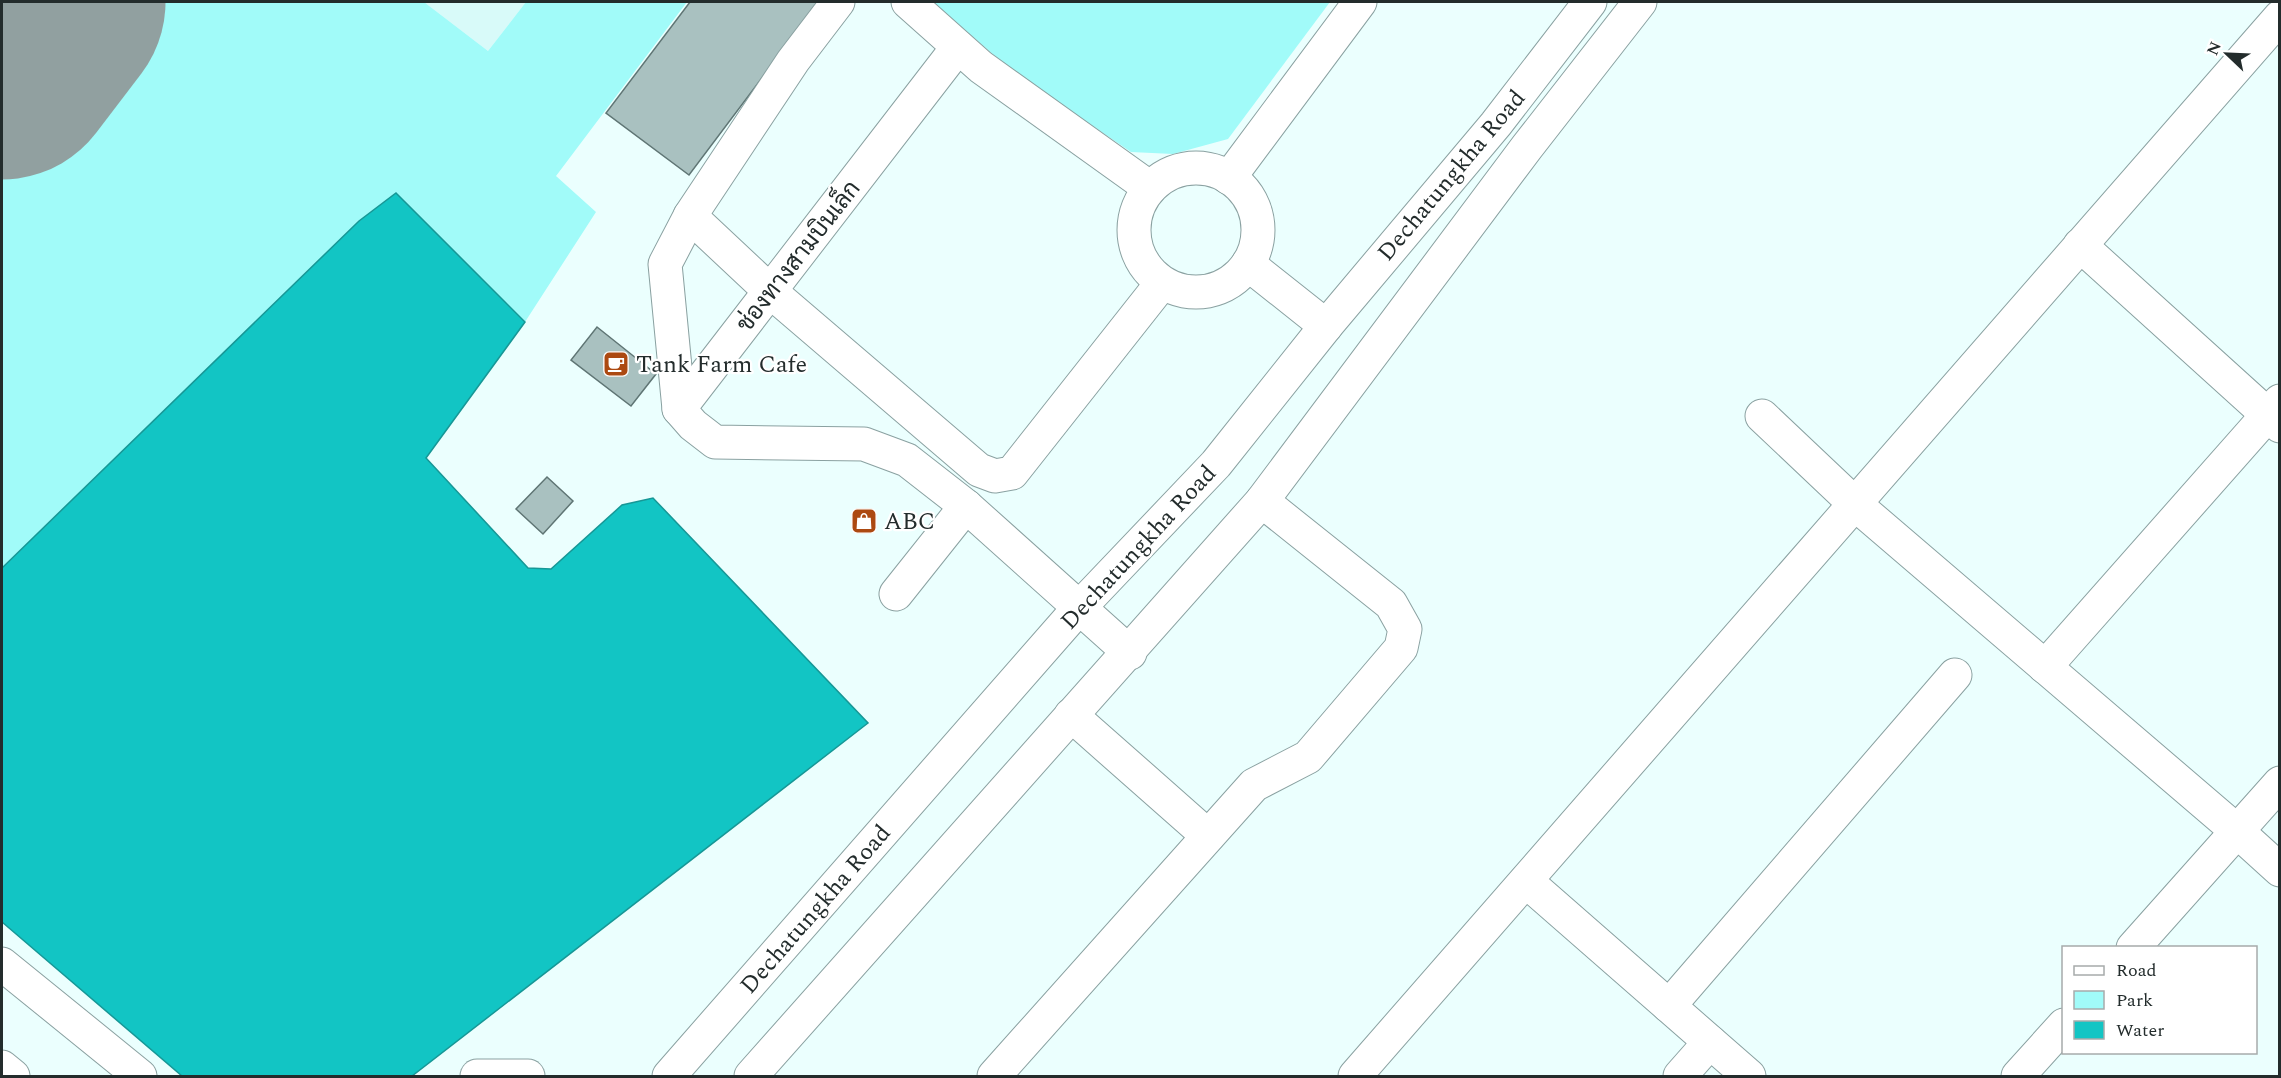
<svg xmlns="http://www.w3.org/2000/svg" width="2281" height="1078" viewBox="0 0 2281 1078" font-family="Spectral,Sarabun,serif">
  <rect width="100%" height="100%" fill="#ebfffe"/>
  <polygon fill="#d8faf9" points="424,2 526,2 488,51"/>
  <g fill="#a1fbf9">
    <polygon points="124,2 424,2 488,51 526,2 687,2 556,176 596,212 525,322 396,193 359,221 2,568 2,165"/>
    <polygon points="933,2 1330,2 1228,139 1173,154 1131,152 1012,71"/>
  </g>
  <polygon fill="#12c5c4" stroke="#179796" stroke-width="1.5" points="396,193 525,322 426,458 528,568 551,569 622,505 653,498 868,723 412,1076 182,1076 2,922 2,568 359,221"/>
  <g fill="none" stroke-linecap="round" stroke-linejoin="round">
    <polyline stroke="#91a0a0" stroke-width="237" points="2,61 47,2"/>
  </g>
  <g fill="#a9c1c0" stroke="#5f7574" stroke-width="1.5">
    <polygon points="690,2 819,2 689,175 606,113"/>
    <polygon points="597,327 656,374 631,406 571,360"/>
    <polygon points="547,477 573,501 543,534 516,509"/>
  </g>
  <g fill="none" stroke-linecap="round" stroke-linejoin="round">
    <g stroke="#8aa1a1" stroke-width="35">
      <g id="minor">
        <polyline points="908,2 981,67 1150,188"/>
        <polyline points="958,47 679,409 693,425 715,442 864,444 907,460 966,506 1130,653"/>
        <circle cx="1196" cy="230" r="62"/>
        <polyline points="1229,178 1360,2"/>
        <polyline points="690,216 771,292 979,470 995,476 1012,473 1162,283"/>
        <polyline points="2080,245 2280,426"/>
        <polyline points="1248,264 1326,326"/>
        <polyline points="679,409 665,264 690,216 793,61 838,2"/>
        <polyline points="1762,416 1855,504 2237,831 2280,870"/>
        <polyline points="896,594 966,506"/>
        <polyline points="2045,667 2280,401"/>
        <polyline points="1071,715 1208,836"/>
        <polyline points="1526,881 1749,1076"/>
        <polyline points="2133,948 2280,783"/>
        <polyline points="2,964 140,1076"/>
        <polyline points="1669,1006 1955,675"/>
        <polyline points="2,1067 13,1076"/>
        <polyline points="477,1076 528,1076"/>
        <polyline points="669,1076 1078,609 1216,464 1326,326 1496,124 1590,2"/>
        <polyline points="751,1076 1262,501 1527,147 1640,2"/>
        <polyline points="994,1076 1254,785 1308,757 1401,648 1405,629 1391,604 1262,501"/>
        <polyline points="1355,1076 2280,17"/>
        <polyline points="1680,1076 1710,1042"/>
        <polyline points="2018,1076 2064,1025"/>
      </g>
    </g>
    <use href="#minor" stroke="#fff" stroke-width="33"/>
  </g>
  <defs>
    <g id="cafe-square" transform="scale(1.35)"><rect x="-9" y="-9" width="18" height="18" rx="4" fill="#ac4911" stroke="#fff"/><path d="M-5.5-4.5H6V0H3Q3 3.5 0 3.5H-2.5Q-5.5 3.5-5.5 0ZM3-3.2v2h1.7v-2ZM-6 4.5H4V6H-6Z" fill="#fff"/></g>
    <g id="shop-square" transform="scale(1.35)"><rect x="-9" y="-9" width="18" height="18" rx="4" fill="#ac4911" stroke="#fff"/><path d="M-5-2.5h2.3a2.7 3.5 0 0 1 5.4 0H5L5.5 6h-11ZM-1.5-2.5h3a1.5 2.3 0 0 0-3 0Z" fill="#fff"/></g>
  </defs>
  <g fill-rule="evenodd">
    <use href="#cafe-square" x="616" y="364"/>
    <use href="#shop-square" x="864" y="521"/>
  </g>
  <g text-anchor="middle" stroke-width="4.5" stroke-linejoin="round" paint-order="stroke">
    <g font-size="24" fill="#232c2c" stroke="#fff">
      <text transform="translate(1451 175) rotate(-50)" y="8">Dechatungkha Road</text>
      <text transform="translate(798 256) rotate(-52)" y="8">ช่องทางสามบินเล็ก</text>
      <text transform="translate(1138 547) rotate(-47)" y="8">Dechatungkha Road</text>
      <text transform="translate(815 909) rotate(-49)" y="8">Dechatungkha Road</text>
    </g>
    <g font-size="24" fill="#232c2c" stroke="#fff" text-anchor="start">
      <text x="636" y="372">Tank Farm Cafe</text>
      <text x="884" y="529">ABC</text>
    </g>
  </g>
  <rect width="2281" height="1078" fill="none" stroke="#232c2c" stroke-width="6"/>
  <rect x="2062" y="946" width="195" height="108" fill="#ffffff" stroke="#a7abab" stroke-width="1.5"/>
  <rect x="2074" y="966" width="30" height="9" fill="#ffffff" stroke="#a7abab" stroke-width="1.5"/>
  <text x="2116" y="976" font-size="18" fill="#232c2c">Road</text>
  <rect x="2074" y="991" width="30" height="18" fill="#a1fbf9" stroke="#a7abab" stroke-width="1.5"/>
  <text x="2116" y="1006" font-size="18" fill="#232c2c">Park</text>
  <rect x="2074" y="1021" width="30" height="18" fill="#12c5c4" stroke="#a7abab" stroke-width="1.5"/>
  <text x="2116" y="1036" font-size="18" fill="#232c2c">Water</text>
  <g transform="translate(2227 54) rotate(293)" stroke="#ffffff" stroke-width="4.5" paint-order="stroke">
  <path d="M0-4.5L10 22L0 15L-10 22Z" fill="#232c2c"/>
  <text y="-9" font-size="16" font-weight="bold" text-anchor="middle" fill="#232c2c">N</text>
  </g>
</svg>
